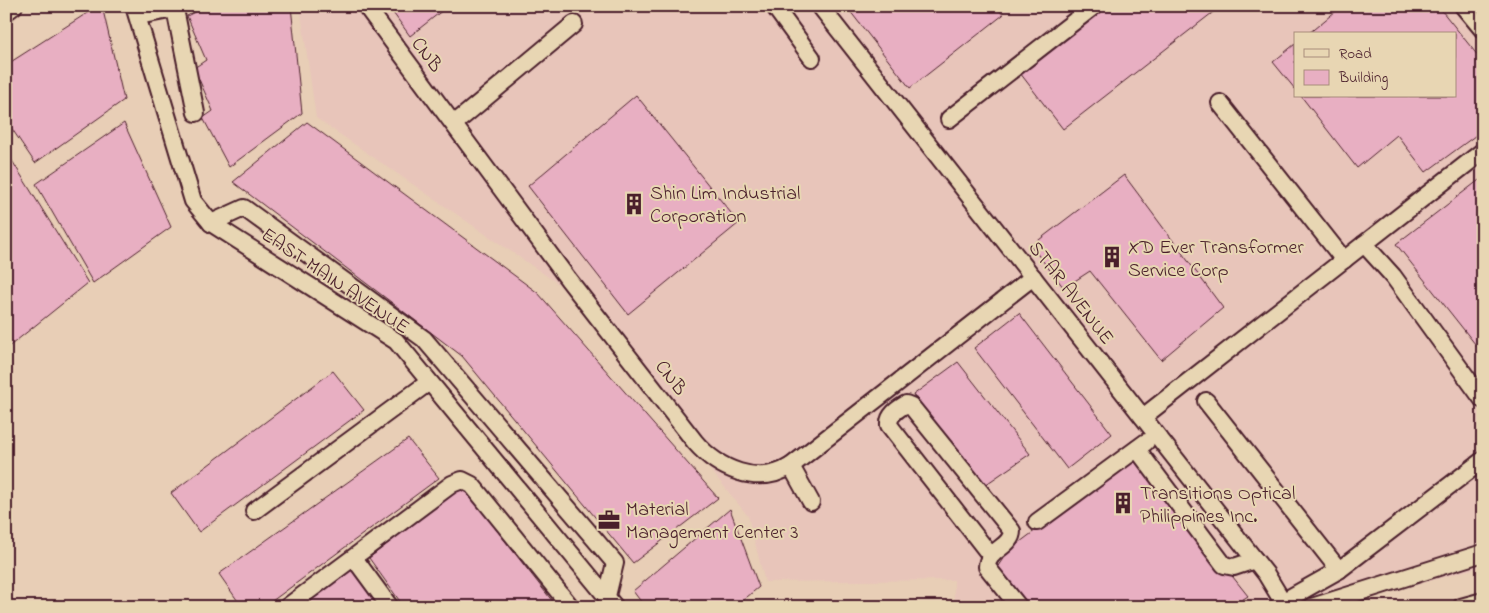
<svg xmlns="http://www.w3.org/2000/svg" width="1489" height="613" viewBox="0 0 1489 613" font-family="'Indie Flower',sans-serif">
  <rect width="100%" height="100%" fill="#e8ceb6"/>
  <filter id="ink" filterUnits="userSpaceOnUse"><feTurbulence type="fractalNoise" baseFrequency=".02" numOctaves="2"/><feDisplacementMap in="SourceGraphic" scale="10" xChannelSelector="R" yChannelSelector="G"/><feConvolveMatrix kernelMatrix="1 2 1 2 8 2 1 2 1" color-interpolation-filters="sRGB"/></filter>
  <g filter="url(#ink)">
    <path fill="#e8c5ba" fill-rule="evenodd" d="M300 6H1483V566L1339 607H954V580L765 582 748 516 560 285 316 118ZM1295 34H1455V96H1295Z"/>
    <g fill="#e8afc2" stroke="#4a1f2b">
      <polygon points="98,6 102,6 124,100 35,163 6,120 6,65"/>
      <polygon points="206,6 291,6 302,113 229,167 203,118 213,111 194,68 206,60 187,16"/>
      <polygon points="388,6 448,6 410,36"/>
      <polygon points="846,6 996,6 1003,15 910,88"/>
      <polygon points="1105,6 1221,6 1063,129 1020,73"/>
      <polygon points="1342,6 1438,6 1483,62 1483,130 1426,172 1397,135 1357,168 1301,96 1455,96 1455,34 1308,34"/>
      <polygon points="1295,44 1295,89 1273,62"/>
      <polygon points="636,95 739,223 628,314 528,186"/>
      <polygon points="307,122 538,293 718,498 633,563 462,356 233,182"/>
      <polygon points="124,123 171,227 93,283 36,184"/>
      <polygon points="6,151 88,283 6,349"/>
      <polygon points="1124,175 1223,308 1161,360 1090,271 1064,288 1031,246"/>
      <polygon points="1483,177 1483,354 1396,244"/>
      <polygon points="1019,313 1112,434 1067,469 974,348"/>
      <polygon points="958,362 1030,454 982,487 913,395"/>
      <polygon points="333,371 364,410 199,532 171,493"/>
      <polygon points="408,439 439,478 264,607 242,607 219,574"/>
      <polygon points="1136,455 1248,596 1231,607 1029,607 998,566 1008,551"/>
      <polygon points="462,486 557,607 404,607 369,558"/>
      <polygon points="730,509 759,587 735,607 645,607 633,591"/>
      <polygon points="352,565 383,607 295,607"/>
    </g>
    <g fill="none" stroke-linecap="round" stroke-linejoin="round">
      <g stroke="#4a1f2b" stroke-width="20">
        <g id="minor">
          <polyline points="134,6 193,201 211,223 396,341 615,607"/>
          <path d="M366 6 568 279 695 442C718 469 758 487 791 466L1033 277"/>
          <polyline points="774,6 812,58"/>
          <polyline points="820,6 1266,574 1286,607"/>
          <polyline points="1463,6 1483,30"/>
          <polyline points="175,9 196,113"/>
          <polyline points="6,12 14,6"/>
          <polyline points="138,16 175,9 174,6"/>
          <polyline points="1220,103 1344,260"/>
          <polyline points="949,119 1094,6"/>
          <polyline points="454,124 574,24"/>
          <polyline points="211,223 244,208 424,339 615,563 607,596"/>
          <polyline points="1364,244 1393,276 1483,400"/>
          <polyline points="1206,401 1339,570"/>
          <polyline points="1143,417 1483,151"/>
          <polyline points="1137,449 1224,565 1234,567 1255,560"/>
          <polyline points="791,466 811,502"/>
          <polyline points="254,511 429,382"/>
          <polyline points="1037,522 1146,442"/>
          <path d="M991 556 889 425C888 415 898 409 906 404L911 406 1012 531C1012 547 987 550 987 567L1019 607"/>
          <polyline points="354,558 390,607"/>
          <polyline points="1284,601 1339,570 1483,460"/>
          <polyline points="287,607 452,484 462,480 472,485 571,607"/>
          <polyline points="1312,607 1483,553"/>
          <polyline points="1461,607 1483,601"/>
        </g>
      </g>
      <use href="#minor" stroke="#e8d6b3" stroke-width="16"/>
    </g>
  </g>
  <defs>
    <g id="building-bare" transform="scale(1.725)"><path d="M-4-6H4V6H1V3H-1V6H-4ZM-2.5-4.3h1.7v1.8h-1.7ZM.8-4.3h1.7v1.8H.8ZM-2.5-1h1.7V.8h-1.7ZM.8-1h1.7V.8H.8Z" fill="#4a1f2b" stroke="#e8d6b3" stroke-width="2.5" paint-order="stroke"/></g>
    <g id="office-bare" transform="scale(1.725)"><path d="M-6-3h4V-5.5h4V-3h4V5H-6ZM-1-4.5V-3h2v-1.5ZM-6 0V1H6V0Z" fill="#4a1f2b" stroke="#e8d6b3" stroke-width="2.5" paint-order="stroke"/></g>
  </defs>
  <g fill-rule="evenodd">
    <use href="#building-bare" x="634" y="204"/>
    <use href="#building-bare" x="1112" y="257"/>
    <use href="#building-bare" x="1123" y="503"/>
    <use href="#office-bare" x="609" y="520"/>
  </g>
  <g text-anchor="middle" stroke-width="4" stroke-linejoin="round" paint-order="stroke">
    <g font-size="20" fill="#4a1f2b" stroke="#e8d6b3">
      <text transform="translate(428 54) rotate(53)" y="7">CNB</text>
      <text transform="translate(336 280) rotate(34)" y="7">EAST MAIN AVENUE</text>
      <text transform="translate(1072 292) rotate(52)" y="7">STAR AVENUE</text>
      <text transform="translate(672 377) rotate(52)" y="7">CNB</text>
    </g>
    <g font-size="20" fill="#4a1f2b" stroke="#e8d6b3" text-anchor="start">
      <text x="650" y="199">Shin Lim Industrial<tspan x="650" dy="23">Corporation</tspan></text>
      <text x="1128" y="253">XD Ever Transformer<tspan x="1128" dy="23">Service Corp</tspan></text>
      <text x="1140" y="499">Transitions Optical<tspan x="1140" dy="23">Philippines Inc.</tspan></text>
      <text x="626" y="515">Material<tspan x="626" dy="23">Management Center 3</tspan></text>
    </g>
  </g>
  <rect width="1489" height="613" fill="none" stroke="#e8d6b3" stroke-width="25"/>
  <rect x="12" y="12" width="1464" height="588" fill="none" stroke="#4a1f2b" stroke-width="2" filter="url(#ink)"/>
  <rect x="1294" y="32" width="162" height="65" fill="#e8d6b3" stroke="#a98d7d"/>
  <rect x="1304" y="49" width="25" height="8" fill="#e8d6b3" stroke="#a98d7d"/>
  <text x="1339" y="58" font-size="15" fill="#4a1f2b">Road</text>
  <rect x="1304" y="70" width="25" height="15" fill="#e8afc2" stroke="#a98d7d"/>
  <text x="1339" y="82" font-size="15" fill="#4a1f2b">Building</text>
</svg>
